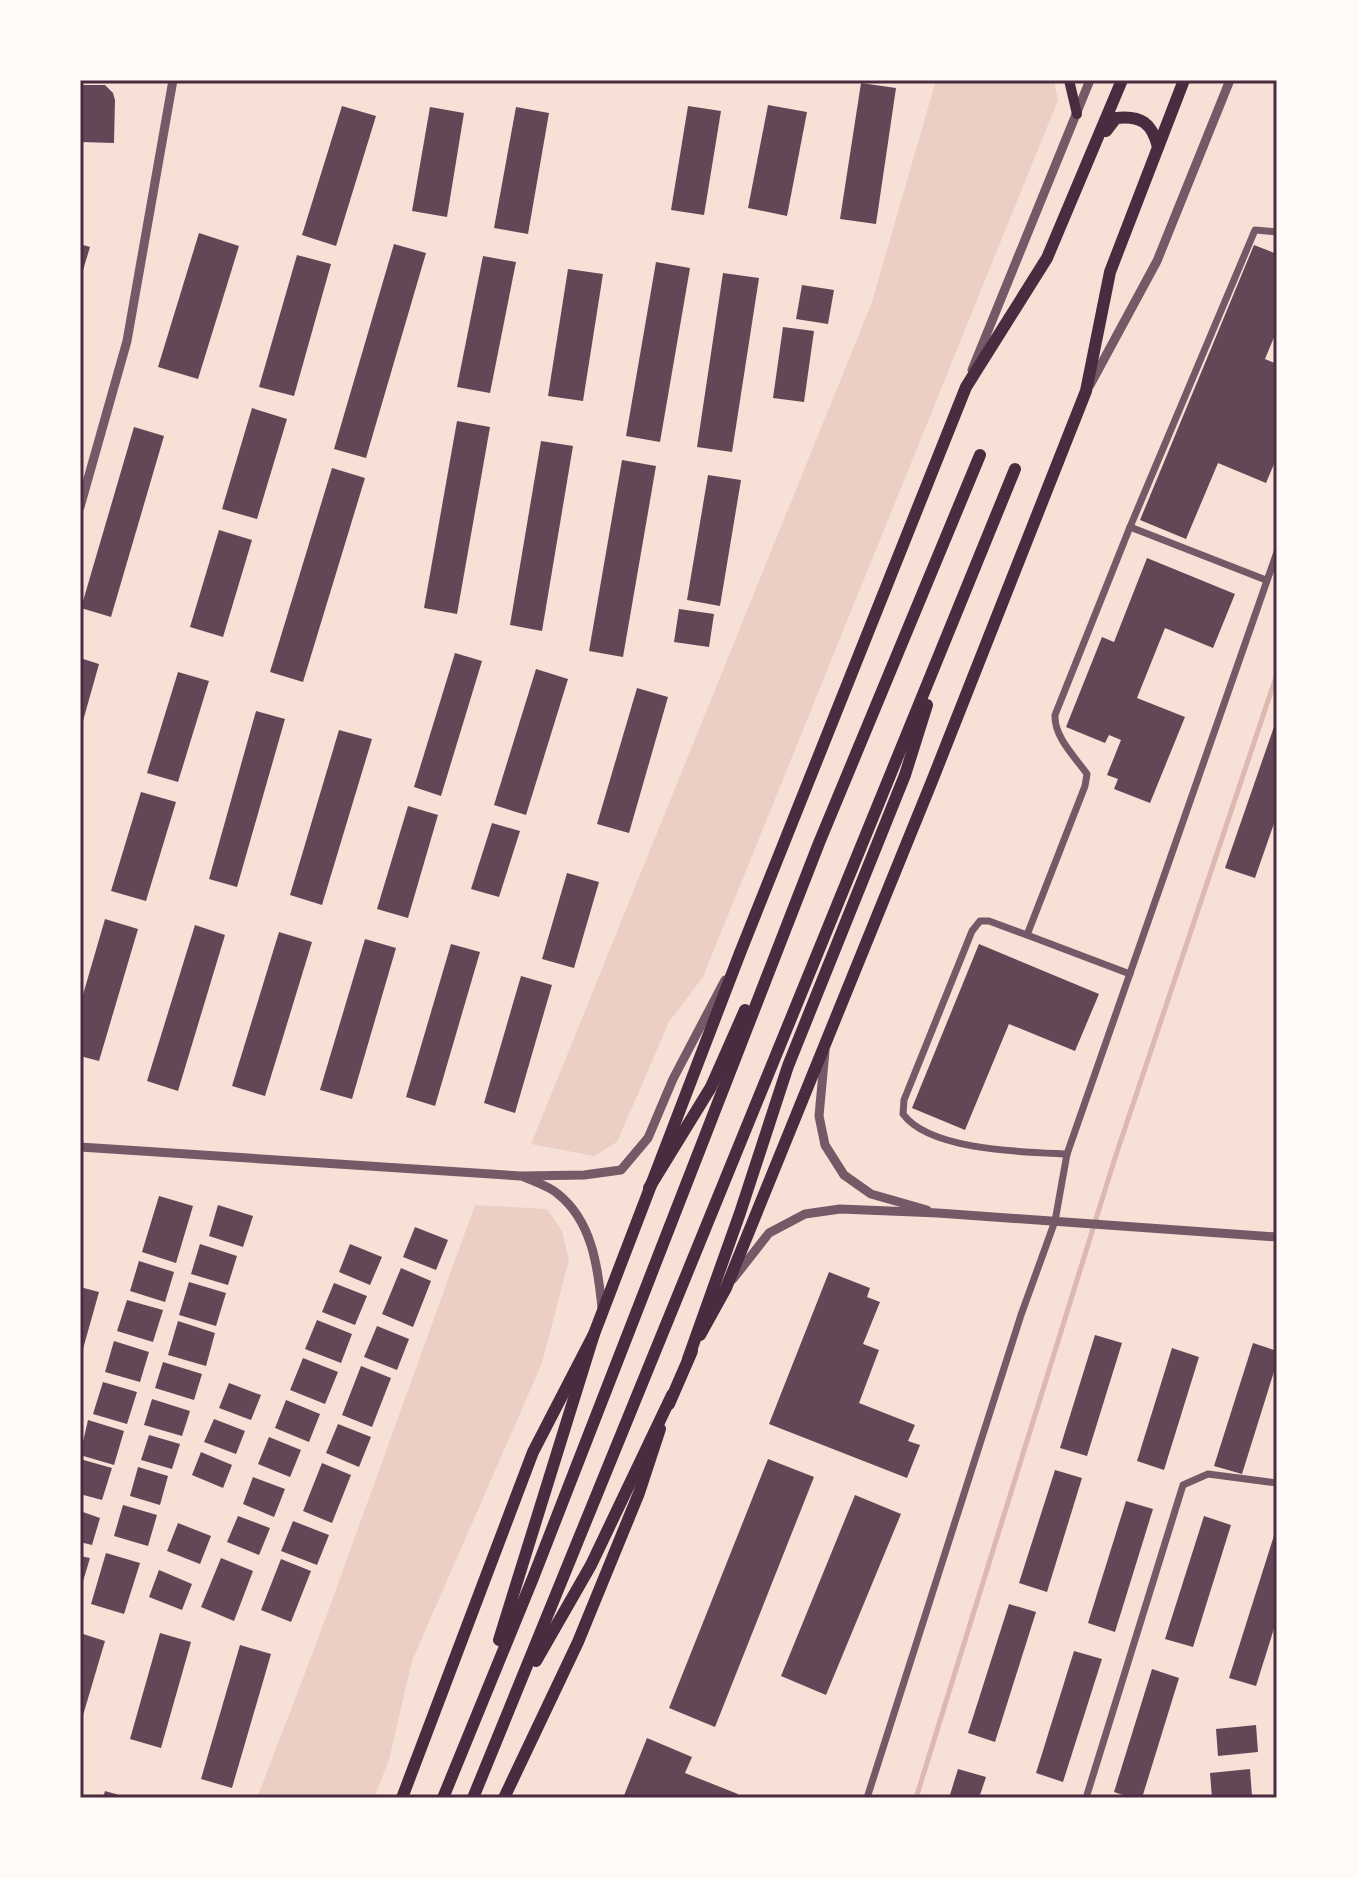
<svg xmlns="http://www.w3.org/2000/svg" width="1357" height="1878" viewBox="0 0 1357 1878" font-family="Roboto,sans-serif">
  <rect width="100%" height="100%" fill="#f7e1d7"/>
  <g fill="#ebcfc5">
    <polygon points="936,80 1054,80 1058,100 703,977 669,1022 617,1142 594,1156 531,1144 872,302"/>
    <polygon points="475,1205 547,1209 562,1231 569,1260 542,1363 412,1661 389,1760 374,1798 257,1798 318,1639"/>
  </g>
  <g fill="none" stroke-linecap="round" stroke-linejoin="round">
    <polyline stroke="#dcb8b0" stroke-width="5" points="916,1798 1114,1161 1277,674"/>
  </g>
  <g fill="#644757">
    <polygon points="861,83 896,88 876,224 840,219"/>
    <polygon points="80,85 105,85 113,93 115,100 114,143 80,142"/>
    <polygon points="768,105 807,112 787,216 748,208"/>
    <polygon points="342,106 376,116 336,246 302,235"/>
    <polygon points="688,106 721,111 704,215 671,210"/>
    <polygon points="430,107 464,113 447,217 412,211"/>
    <polygon points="516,107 549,113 528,234 494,228"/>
    <polygon points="199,233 239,246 198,379 158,367"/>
    <polygon points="80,244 90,247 81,277 80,277"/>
    <polygon points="394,244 426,253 366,458 334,449"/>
    <polygon points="1254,245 1277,254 1277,330 1265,359 1277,364 1277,457 1266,483 1218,463 1186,539 1140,520"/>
    <polygon points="297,255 331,264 294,396 259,387"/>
    <polygon points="483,256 516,262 490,393 457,387"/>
    <polygon points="656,262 690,268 660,442 626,436"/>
    <polygon points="568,269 603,274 583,401 548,396"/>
    <polygon points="723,273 759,278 732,452 697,447"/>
    <polygon points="802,285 834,290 828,324 796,319"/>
    <polygon points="783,327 814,331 804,402 773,398"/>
    <polygon points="252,408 287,419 257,519 222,509"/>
    <polygon points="457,421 490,427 457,614 424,608"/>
    <polygon points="134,427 164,436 111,617 81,608"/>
    <polygon points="541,441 573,446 542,631 510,625"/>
    <polygon points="622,460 656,466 623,657 589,651"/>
    <polygon points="332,468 365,478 303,682 270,672"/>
    <polygon points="708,475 741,480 720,606 687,600"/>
    <polygon points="219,530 252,540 223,637 190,627"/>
    <polygon points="1147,558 1235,594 1213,648 1165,628 1137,698 1185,717 1150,803 1114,789 1118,779 1107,775 1121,740 1109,735 1105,743 1066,727 1102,637 1114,642"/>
    <polygon points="679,609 714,614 709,647 674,642"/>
    <polygon points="455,653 482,661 441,796 414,787"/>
    <polygon points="80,658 99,664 81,728 80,728"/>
    <polygon points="536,669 568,679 526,815 494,805"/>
    <polygon points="178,672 209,681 178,782 147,773"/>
    <polygon points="637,688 668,697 629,833 597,824"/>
    <polygon points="256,711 285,719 237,887 209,879"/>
    <polygon points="1277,718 1277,815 1255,878 1225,868"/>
    <polygon points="339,730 372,739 322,905 290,895"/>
    <polygon points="141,792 176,802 146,901 111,891"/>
    <polygon points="408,806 438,815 408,918 377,909"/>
    <polygon points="492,823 520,831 499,897 471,889"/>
    <polygon points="567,873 599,882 574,968 542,959"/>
    <polygon points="105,919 138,929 99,1061 80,1056 80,1005"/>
    <polygon points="195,925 225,935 178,1091 147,1081"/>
    <polygon points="279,932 312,942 265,1096 232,1086"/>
    <polygon points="365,939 396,948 352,1099 320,1090"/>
    <polygon points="451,944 480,952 435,1106 406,1097"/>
    <polygon points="979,944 1099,994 1075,1051 1009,1024 965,1130 912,1108"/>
    <polygon points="521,976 552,985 515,1113 484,1103"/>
    <polygon points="159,1196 193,1206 176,1263 142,1252"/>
    <polygon points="218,1205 253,1216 243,1247 209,1236"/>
    <polygon points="415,1227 448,1240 436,1270 403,1257"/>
    <polygon points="200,1244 237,1256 228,1285 191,1274"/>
    <polygon points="350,1244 382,1257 370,1285 339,1272"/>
    <polygon points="139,1261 174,1272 165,1302 130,1291"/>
    <polygon points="401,1268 431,1281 413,1327 382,1314"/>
    <polygon points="829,1272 870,1288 867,1297 880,1302 863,1344 879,1350 859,1403 915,1425 908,1441 920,1445 907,1478 769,1424"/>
    <polygon points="189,1282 226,1293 216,1326 179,1315"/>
    <polygon points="334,1283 367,1296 355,1325 322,1312"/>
    <polygon points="80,1287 99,1292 81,1356 80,1356"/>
    <polygon points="127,1300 163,1310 153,1342 117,1331"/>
    <polygon points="317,1320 352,1334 341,1363 305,1349"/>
    <polygon points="178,1321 215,1333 206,1366 168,1355"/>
    <polygon points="377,1326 409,1339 397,1370 364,1357"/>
    <polygon points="1095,1335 1122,1343 1087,1456 1060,1448"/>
    <polygon points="114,1341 149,1352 140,1382 105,1372"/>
    <polygon points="1253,1343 1277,1351 1277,1362 1242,1474 1214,1466"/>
    <polygon points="1172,1348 1199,1357 1164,1470 1137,1461"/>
    <polygon points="303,1358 338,1372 325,1404 290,1390"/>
    <polygon points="163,1362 202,1374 194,1400 155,1388"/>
    <polygon points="361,1366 391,1378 372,1427 342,1415"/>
    <polygon points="103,1382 137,1392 127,1424 93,1414"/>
    <polygon points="229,1383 261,1395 251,1420 219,1408"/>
    <polygon points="152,1399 190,1411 182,1436 144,1425"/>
    <polygon points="286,1400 320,1414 309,1442 275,1428"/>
    <polygon points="214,1419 245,1431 236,1454 204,1442"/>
    <polygon points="88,1420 124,1431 114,1465 80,1455"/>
    <polygon points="338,1424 371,1437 359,1467 326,1453"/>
    <polygon points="149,1435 180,1444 172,1469 141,1460"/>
    <polygon points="269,1437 301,1450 290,1477 258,1464"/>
    <polygon points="201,1452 232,1465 223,1488 192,1475"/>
    <polygon points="80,1459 112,1468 102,1500 80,1494"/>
    <polygon points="768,1459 814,1477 715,1727 669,1708"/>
    <polygon points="322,1463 351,1475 332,1523 303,1511"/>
    <polygon points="138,1467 168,1476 160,1505 130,1496"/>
    <polygon points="1055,1470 1082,1478 1047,1592 1019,1583"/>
    <polygon points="253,1477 285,1489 274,1517 243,1504"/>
    <polygon points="855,1495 901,1514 826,1695 781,1676"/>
    <polygon points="1126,1501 1153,1509 1115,1632 1088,1623"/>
    <polygon points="123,1505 157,1515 148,1546 114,1536"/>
    <polygon points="80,1511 100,1518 92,1545 80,1542"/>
    <polygon points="238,1516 270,1528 259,1555 227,1542"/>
    <polygon points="1204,1516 1231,1525 1193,1647 1165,1639"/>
    <polygon points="293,1521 329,1535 317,1565 281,1551"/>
    <polygon points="178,1523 211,1536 200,1564 167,1551"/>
    <polygon points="1277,1526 1277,1619 1256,1686 1229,1678"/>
    <polygon points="106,1553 140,1563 124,1614 91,1604"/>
    <polygon points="80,1556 90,1558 81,1588 80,1588"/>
    <polygon points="221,1558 253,1571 234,1621 201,1607"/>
    <polygon points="281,1559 311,1571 291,1622 261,1610"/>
    <polygon points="159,1570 192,1584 182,1610 149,1597"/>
    <polygon points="1009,1604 1036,1612 995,1742 968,1733"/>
    <polygon points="80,1633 105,1641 81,1722 80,1721"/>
    <polygon points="160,1633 191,1642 161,1748 130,1739"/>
    <polygon points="240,1645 271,1654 232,1788 201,1779"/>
    <polygon points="1074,1651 1102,1659 1063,1782 1036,1773"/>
    <polygon points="1152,1669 1179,1678 1142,1798 1132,1798 1114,1792"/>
    <polygon points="1256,1725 1258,1752 1218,1756 1216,1729"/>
    <polygon points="647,1738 692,1757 685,1773 738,1794 737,1798 623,1798"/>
    <polygon points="958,1769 986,1777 979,1798 949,1798"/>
    <polygon points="1250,1769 1252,1796 1212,1798 1210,1773"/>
    <polygon points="105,1791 126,1797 126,1798 103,1798"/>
  </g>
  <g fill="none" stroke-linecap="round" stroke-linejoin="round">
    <g stroke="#755966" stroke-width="7">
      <polyline points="1130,527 1266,580"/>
      <polyline points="1027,935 1130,974"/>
      <path d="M1067 1154C1025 1152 930 1151 903 1114L904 1100 972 931 980 921H989L1027 935 1085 786 1087 774C1075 757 1054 737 1055 715L1130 527 1255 230 1277 232"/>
      <polyline points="867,1798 1021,1315 1055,1221 1067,1154 1277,552"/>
      <polyline points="1086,1798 1183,1485 1208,1474 1277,1483"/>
    </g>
    <g stroke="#755966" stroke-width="9">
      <polyline points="972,370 1090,80"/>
      <polyline points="1090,385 1157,261 1230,80"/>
      <polyline points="80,507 127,341 173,80"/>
      <polyline points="825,1051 819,1116 825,1145 844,1175 871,1194 927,1210"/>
      <polyline points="80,1147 521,1176 584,1175 621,1170 648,1138 673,1079 725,980"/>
      <path d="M524 1177C535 1182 549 1186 558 1194 592 1221 598 1267 602 1308"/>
      <polyline points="733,1279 769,1233 805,1214 840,1209 938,1213 1277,1237"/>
    </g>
    <polyline stroke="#4a2c40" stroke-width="10" points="1069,80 1077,114"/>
    <g stroke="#4a2c40" stroke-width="12">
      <path d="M1106 131 1116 118C1141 115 1152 123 1158 147"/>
      <polyline points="700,1335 726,1288 932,781 1086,391 1110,272 1184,80"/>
      <polyline points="669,1404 692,1351"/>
      <polyline points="402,1798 533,1452 594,1334 740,953 966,387 1047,258 1122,80"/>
      <polyline points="504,1798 578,1642 639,1493 660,1429"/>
    </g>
    <g stroke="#4a2c40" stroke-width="12">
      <polyline points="649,1188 711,1087 745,1010"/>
      <polyline points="688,1359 740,1213 788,1066 905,775 927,705"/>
      <polyline points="499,1640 594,1334"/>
      <polyline points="536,1661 591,1565 672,1395"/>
      <polyline points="443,1798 533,1578 819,843 980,455"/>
      <polyline points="473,1798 1015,469"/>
    </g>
  </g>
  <rect width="1357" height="1878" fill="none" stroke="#fffaf5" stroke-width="164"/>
  <rect x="82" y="82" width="1193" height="1714" fill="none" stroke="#4a2c40" stroke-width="3"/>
</svg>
